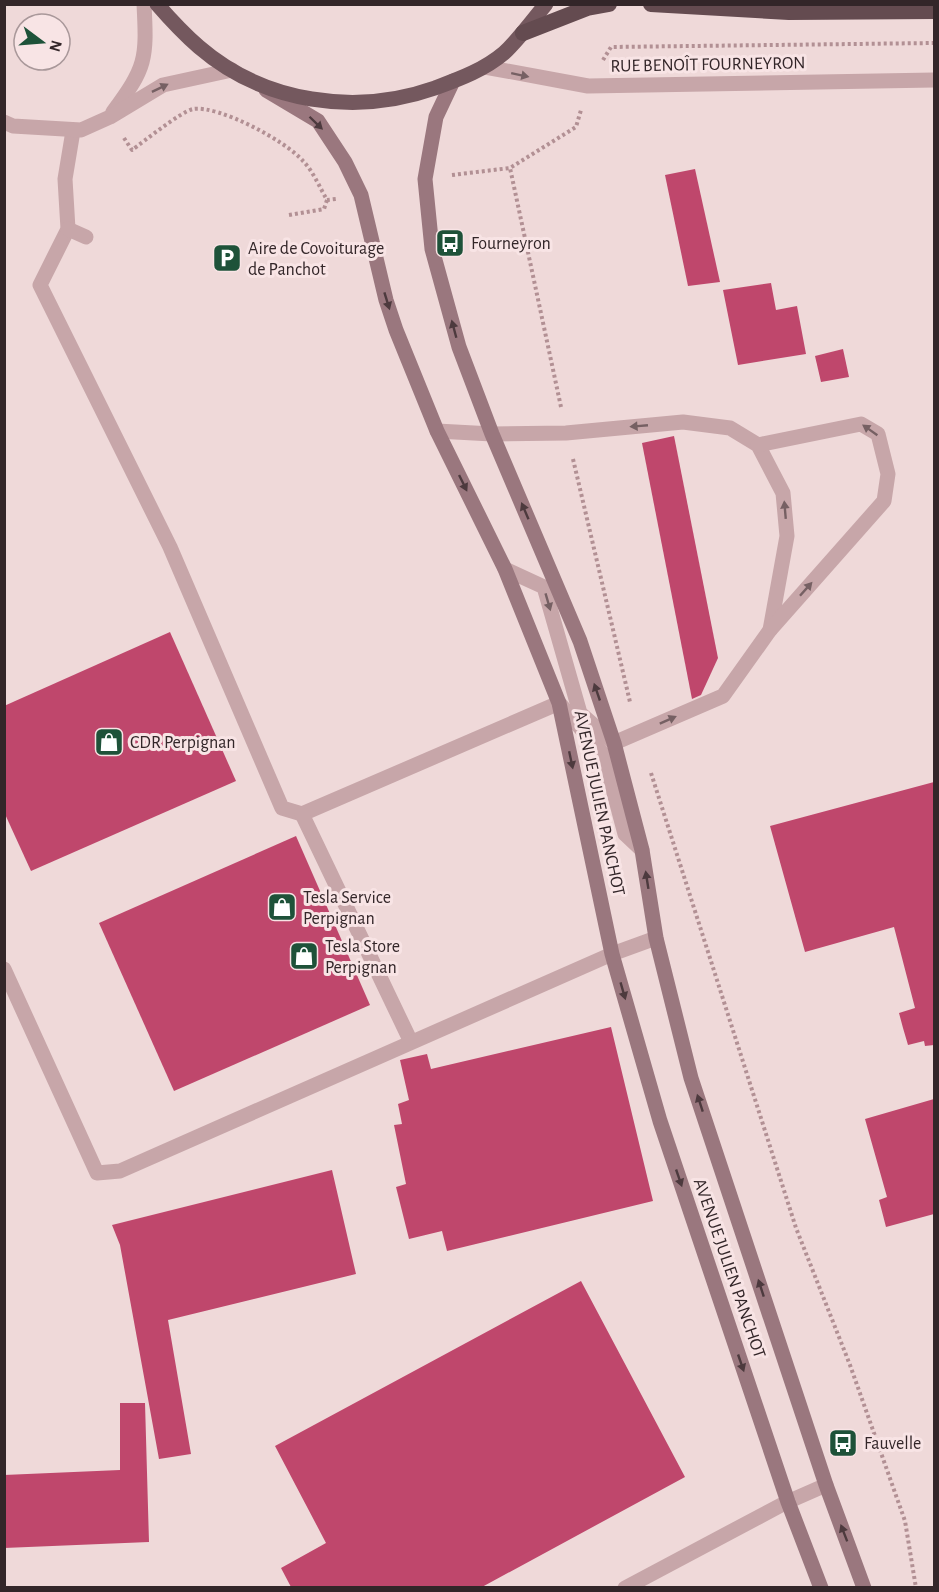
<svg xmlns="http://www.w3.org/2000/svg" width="939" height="1592" viewBox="0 0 939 1592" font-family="'Alegreya Sans',sans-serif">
  <rect width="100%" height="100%" fill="#efd9d9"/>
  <g fill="#bf476c">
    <polygon points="695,169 720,282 688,286 665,175"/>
    <polygon points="771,283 776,310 797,306 806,354 738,365 723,290"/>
    <polygon points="843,349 849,377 821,382 815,356"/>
    <polygon points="674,436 718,658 701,695 692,699 642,443"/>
    <polygon points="170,632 236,781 31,871 4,812 4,706"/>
    <polygon points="934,782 934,1045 925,1046 924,1041 908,1045 903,1028 899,1013 915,1008 894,927 805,952 770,826"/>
    <polygon points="296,836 370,1005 174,1091 99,923"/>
    <polygon points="611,1027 653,1201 447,1251 442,1231 409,1239 396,1187 406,1184 394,1125 402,1124 398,1104 409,1100 400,1060 427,1054 431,1069"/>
    <polygon points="934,1099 934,1214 886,1227 879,1200 887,1197 865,1119"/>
    <polygon points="332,1170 356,1274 168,1320 191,1454 159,1459 120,1245 112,1225"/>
    <polygon points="581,1281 685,1477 482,1587 291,1587 281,1568 326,1543 275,1446"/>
    <polygon points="120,1403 145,1403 149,1542 4,1548 4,1475 120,1470"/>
  </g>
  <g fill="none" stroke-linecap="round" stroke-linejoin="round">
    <g stroke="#b29094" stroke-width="4" stroke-dasharray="3 3" stroke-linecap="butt">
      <polyline points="603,60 611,47 934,43"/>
      <path d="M124 138 132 150C143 142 182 111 193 109 219 105 286 141 303 161 313 171 320 188 327 200L336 199"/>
      <polyline points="452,175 510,168"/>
      <polyline points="289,215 324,209 327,200"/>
      <polyline points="561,407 510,168 576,127 581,110"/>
      <polyline points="573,459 630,702"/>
      <polyline points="651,773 796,1228 850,1365 905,1521 916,1588"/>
    </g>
    <g stroke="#c7a6a9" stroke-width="15">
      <polyline points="73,131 65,179 68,229 40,285 170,547 282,808 302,814 559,703 604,755 625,834 642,850"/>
      <polyline points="68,229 86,237"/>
      <polyline points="437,431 492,434 566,433 683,422 730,428 758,445 783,493 787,536 770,630"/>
      <polyline points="505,569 544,587 580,713 614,743 723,696 770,630 884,501 888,474 878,434 861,424 758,445"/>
      <polyline points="302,814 411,1042"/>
      <polyline points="4,969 97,1173 120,1171 612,954 656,938"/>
    </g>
    <g stroke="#c7a6a9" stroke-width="15">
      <polyline points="485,67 588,86 934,80"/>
      <path d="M113 112C146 67 147 60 144 4"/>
      <polyline points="4,122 13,126 81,130 110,117 163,85 232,70"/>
      <polyline points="625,1588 785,1503 826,1485"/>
    </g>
    <g stroke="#9a777e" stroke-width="15">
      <polyline points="453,81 436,117 425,179 432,249 459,347 492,434 580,641 614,743 642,850 656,938 691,1078 826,1485 864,1588"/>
      <polyline points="266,90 318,121 345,162 361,195 386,300 396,330 437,431 505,569 559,703 612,954 660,1121 788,1502 821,1588"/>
    </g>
    <path stroke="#74585e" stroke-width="15" d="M157 4C170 19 184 34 199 47 264 103 356 116 435 88 459 79 484 70 504 53 519 39 532 21 546 4"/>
    <g stroke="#644b50" stroke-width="16">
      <polyline points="651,4 789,12 934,11"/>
      <polyline points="523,33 587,8 609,4"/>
    </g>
  </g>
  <defs><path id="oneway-solid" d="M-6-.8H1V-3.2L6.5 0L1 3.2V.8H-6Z" transform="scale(1.5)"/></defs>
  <g fill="#766063">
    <use href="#oneway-solid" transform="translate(520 75) rotate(12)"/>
    <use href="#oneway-solid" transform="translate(160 88) rotate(-26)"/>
    <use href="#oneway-solid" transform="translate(639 426) rotate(175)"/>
    <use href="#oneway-solid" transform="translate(870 430) rotate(-145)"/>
    <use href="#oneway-solid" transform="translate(785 510) rotate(-95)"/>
    <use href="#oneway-solid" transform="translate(806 589) rotate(-48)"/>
    <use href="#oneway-solid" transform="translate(548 602) rotate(74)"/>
    <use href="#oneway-solid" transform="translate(668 720) rotate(-24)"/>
  </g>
  <g fill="#4d3a3e">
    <use href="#oneway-solid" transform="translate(316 123) rotate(44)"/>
    <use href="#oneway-solid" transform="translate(387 301) rotate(73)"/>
    <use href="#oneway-solid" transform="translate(454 329) rotate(-105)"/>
    <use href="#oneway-solid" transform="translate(463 483) rotate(64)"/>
    <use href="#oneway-solid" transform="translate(525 511) rotate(-113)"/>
    <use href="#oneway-solid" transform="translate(597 692) rotate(-109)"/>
    <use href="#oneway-solid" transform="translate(571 760) rotate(78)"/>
    <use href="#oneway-solid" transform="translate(647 880) rotate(-99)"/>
    <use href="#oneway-solid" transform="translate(623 991) rotate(74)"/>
    <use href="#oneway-solid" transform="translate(700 1103) rotate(-108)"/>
    <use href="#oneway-solid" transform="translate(679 1178) rotate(71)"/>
    <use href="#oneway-solid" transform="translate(761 1288) rotate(-108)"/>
    <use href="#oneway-solid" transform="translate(741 1363) rotate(71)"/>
    <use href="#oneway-solid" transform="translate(844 1533) rotate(-111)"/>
  </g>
  <defs>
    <g id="bus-square" transform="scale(1.5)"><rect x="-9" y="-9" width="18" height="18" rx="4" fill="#1e5239" stroke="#f8e4e5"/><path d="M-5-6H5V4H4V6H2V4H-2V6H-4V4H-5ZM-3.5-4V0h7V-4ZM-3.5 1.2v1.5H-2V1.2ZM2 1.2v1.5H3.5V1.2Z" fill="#fff"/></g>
    <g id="parking-square" transform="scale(1.5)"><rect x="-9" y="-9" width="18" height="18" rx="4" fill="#1e5239" stroke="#f8e4e5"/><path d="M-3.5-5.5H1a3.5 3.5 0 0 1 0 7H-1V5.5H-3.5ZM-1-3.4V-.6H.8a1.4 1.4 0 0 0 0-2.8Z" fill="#fff"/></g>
    <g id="shop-square" transform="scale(1.5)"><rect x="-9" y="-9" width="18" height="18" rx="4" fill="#1e5239" stroke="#f8e4e5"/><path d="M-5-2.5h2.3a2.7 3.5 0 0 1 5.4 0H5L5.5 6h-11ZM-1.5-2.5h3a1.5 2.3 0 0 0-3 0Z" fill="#fff"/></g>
  </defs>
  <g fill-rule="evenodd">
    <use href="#bus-square" x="450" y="243"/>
    <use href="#parking-square" x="227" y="258"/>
    <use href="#shop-square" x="109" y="742"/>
    <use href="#shop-square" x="282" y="907"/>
    <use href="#shop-square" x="304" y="956"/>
    <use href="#bus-square" x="843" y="1443"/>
  </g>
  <g text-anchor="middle" stroke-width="6" stroke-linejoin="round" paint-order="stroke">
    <g font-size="18" fill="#332629" stroke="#f8e4e5">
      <text transform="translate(708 64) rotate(-1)" y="6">RUE BENOÎT FOURNEYRON</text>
      <text transform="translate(600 803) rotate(78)" y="6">AVENUE JULIEN PANCHOT</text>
      <text transform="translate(730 1268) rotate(71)" y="6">AVENUE JULIEN PANCHOT</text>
    </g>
    <g font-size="18" fill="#332629" stroke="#f8e4e5" text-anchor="start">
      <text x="471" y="249">Fourneyron</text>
      <text x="248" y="254">Aire de Covoiturage<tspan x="248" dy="21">de Panchot</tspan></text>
      <text x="130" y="748">CDR Perpignan</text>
      <text x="303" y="903">Tesla Service<tspan x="303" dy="21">Perpignan</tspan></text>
      <text x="325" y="952">Tesla Store<tspan x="325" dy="21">Perpignan</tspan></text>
      <text x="864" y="1449">Fauvelle</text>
    </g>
  </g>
  <rect width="939" height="1592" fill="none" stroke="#332629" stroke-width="12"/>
  <g transform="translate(42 42) rotate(106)"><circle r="28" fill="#f8e4e5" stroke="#a9989a" stroke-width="1.5"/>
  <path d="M0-4.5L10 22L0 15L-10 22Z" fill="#1e5239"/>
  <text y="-9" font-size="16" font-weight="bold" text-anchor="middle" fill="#332629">N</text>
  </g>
</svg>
